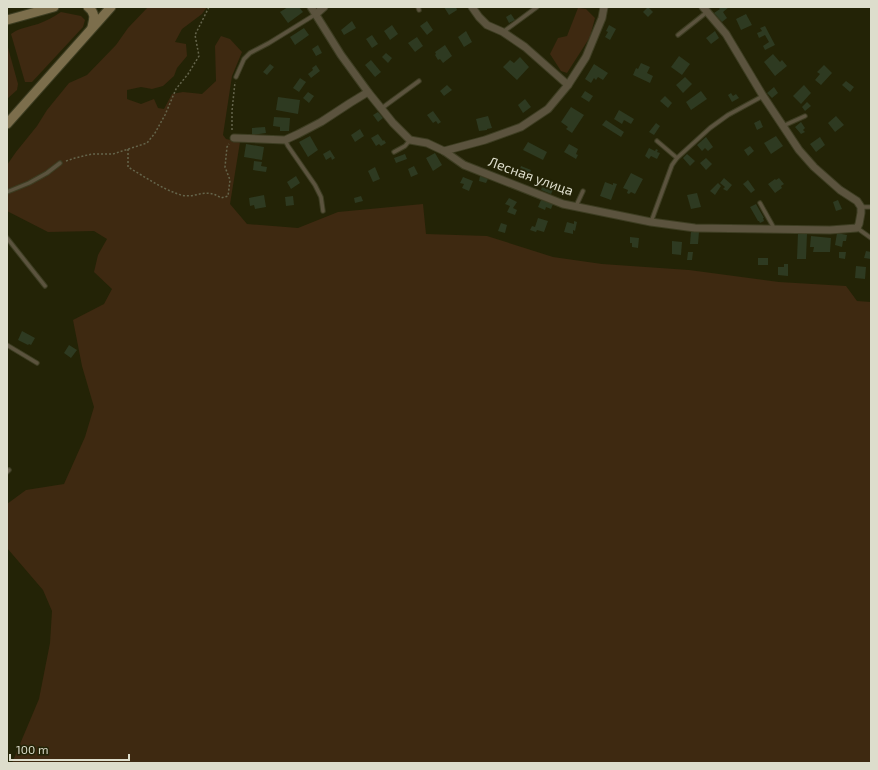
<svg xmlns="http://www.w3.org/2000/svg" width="878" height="770" viewBox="0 0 878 770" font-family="'Exo 2',sans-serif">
  <rect width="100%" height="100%" fill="#232306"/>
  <g fill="#3e2911">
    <polygon points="148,7 207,7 202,14 182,29 175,42 186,44 187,56 177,68 174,76 163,86 152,89 141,87 127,90 127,99 141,104 154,99 158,108 164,109 172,94 183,92 202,94 216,81 215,46 221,36 230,39 242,52 232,76 223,135 226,139 240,142 230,204 247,224 298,228 338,212 423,204 426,234 487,236 553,257 602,264 689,270 779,282 846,286 857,301 871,302 871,763 12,763 39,699 50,643 52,611 43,590 7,548 7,504 26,490 64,484 85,437 94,407 82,366 73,320 104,304 112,289 94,272 98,255 107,239 94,231 48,232 7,211 7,165 16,152 37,126 47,110 69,83 87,75 116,45 128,28"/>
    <polygon points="578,8 586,9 595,18 590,37 567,73 561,71 550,54 558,38 567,36"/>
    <path d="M61 12 81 16 85 20 83 27 32 82H25L11 34C19 28 28 27 38 24 46 21 54 17 61 12Z"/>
    <polygon points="7,44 18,84 17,90 7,99"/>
  </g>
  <g fill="#2e3a21">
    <polygon points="288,7 299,7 303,12 288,23 280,12"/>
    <polygon points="444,7 456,7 457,10 449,15"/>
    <polygon points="648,7 653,12 648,17 643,12"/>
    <polygon points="718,7 729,7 723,12 727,18 722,22 714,13 720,9"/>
    <polygon points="511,14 515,20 509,23 506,17"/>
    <polygon points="746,14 752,25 741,30 736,19"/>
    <polygon points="352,21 356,28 344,35 341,30"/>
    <polygon points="427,21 433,30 427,35 420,26"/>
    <polygon points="392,25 398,34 390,40 384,31"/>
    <polygon points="609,25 616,29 610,40 605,37 608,32 606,31"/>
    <polygon points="765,26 775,45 765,50 763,46 769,42 765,35 759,38 757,33 762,31 760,28"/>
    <polygon points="304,28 309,35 295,45 290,37"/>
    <polygon points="466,31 472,42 464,47 458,37"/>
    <polygon points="715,31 719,38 711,44 706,38"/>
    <polygon points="372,35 378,44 372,48 366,39"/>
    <polygon points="417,37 423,46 415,52 408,43"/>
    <polygon points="318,45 322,53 316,56 312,49"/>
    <polygon points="445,45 452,56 443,63 440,59 438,60 435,55 436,54 435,52"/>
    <polygon points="386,53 392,58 388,63 382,57"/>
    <polygon points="773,54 780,62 782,60 787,66 775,76 764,62"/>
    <polygon points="679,56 690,64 682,75 671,67"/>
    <polygon points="520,57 529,67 517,80 503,67 510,60 514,63"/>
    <polygon points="371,60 381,72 375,77 365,65"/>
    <polygon points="641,63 650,67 647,73 653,76 650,83 633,75 636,68 638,69"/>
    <polygon points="270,64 274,67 267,75 263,72"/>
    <polygon points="594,64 608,73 603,80 598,77 596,80 594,78 591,83 585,79"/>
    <polygon points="316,65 320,71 311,78 308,74 313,70 312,68"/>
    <polygon points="824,65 832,73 821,85 815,80 820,74 817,72"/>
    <polygon points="685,77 692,84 683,93 676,85"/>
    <polygon points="300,78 306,82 299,92 293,88"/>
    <polygon points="846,81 854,87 850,92 842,85"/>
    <polygon points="447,85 452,90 444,96 440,91"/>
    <polygon points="804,85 811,93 801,104 793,96"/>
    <polygon points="774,87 778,93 772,98 767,93"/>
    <polygon points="585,91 593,96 589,102 581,97"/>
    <polygon points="701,91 707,99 691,110 686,102"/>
    <polygon points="308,92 314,96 309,103 303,98"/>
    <polygon points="731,93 733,96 736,94 739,98 732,102 728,95"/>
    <polygon points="665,96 672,103 668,108 660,101"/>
    <polygon points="278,97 300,100 298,114 276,110"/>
    <polygon points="525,99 531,107 523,113 518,105"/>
    <polygon points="807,102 811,106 805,111 802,107"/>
    <polygon points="571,107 584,115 572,133 566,129 568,127 561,122"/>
    <polygon points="619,110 634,119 631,124 624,120 622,124 614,119"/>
    <polygon points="433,111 441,122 438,124 436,121 433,123 427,115"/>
    <polygon points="378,112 383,118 378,122 373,115"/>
    <polygon points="488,116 492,128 487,129 487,130 479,131 476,119"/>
    <polygon points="836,116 844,125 835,132 828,123"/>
    <polygon points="274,117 290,118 289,131 280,131 280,127 273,126"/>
    <polygon points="606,120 624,132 621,137 602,125"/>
    <polygon points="760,120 763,127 757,130 754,123"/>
    <polygon points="801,122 805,128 803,130 805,132 801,134 795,127"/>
    <polygon points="656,123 660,126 654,135 649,132"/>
    <polygon points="265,127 266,133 252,135 252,128"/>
    <polygon points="360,129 364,136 355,142 351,135"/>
    <polygon points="378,134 383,141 384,140 386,143 381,146 379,144 376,146 371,138"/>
    <polygon points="310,136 318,150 308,157 299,142"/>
    <polygon points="776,136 783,146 771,154 764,143"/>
    <polygon points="706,137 713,147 708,151 705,148 702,151 697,145"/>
    <polygon points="820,137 825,145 816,152 810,144"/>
    <polygon points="528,142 547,152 543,160 523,150"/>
    <polygon points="246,144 264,147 262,160 244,157"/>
    <polygon points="569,144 578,149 576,154 578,155 576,159 564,152"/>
    <polygon points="750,146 754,151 748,156 744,150"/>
    <polygon points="649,148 655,151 656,149 658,150 657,152 660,153 657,159 651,156 649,159 645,156"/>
    <polygon points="330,150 335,158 332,160 331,157 326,160 323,154"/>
    <polygon points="435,153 442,165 433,171 426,158"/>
    <polygon points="405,154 407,159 396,163 394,158"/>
    <polygon points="687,154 695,161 690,166 683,158"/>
    <polygon points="706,158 712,164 706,170 700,163"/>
    <polygon points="497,159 507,164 504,171 496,167 498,163 495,162"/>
    <polygon points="254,161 262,162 261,166 267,167 266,172 253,170"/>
    <polygon points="414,166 418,174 411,177 408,169"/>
    <polygon points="521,166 531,170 530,174 532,176 529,181 517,177"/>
    <polygon points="375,167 380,179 373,182 368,171"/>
    <polygon points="631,173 643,179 635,194 631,192 629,194 627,193 628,190 623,188"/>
    <polygon points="296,176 300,183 291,189 287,182"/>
    <polygon points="480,176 488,179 486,183 479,181"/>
    <polygon points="463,177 473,181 469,191 462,188 464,184 460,183"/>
    <polygon points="724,178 732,185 727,191 723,189 725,187 720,183"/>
    <polygon points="779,178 784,184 781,186 782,188 775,193 768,184 775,179 776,180"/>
    <polygon points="748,180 755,190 751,193 743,184"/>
    <polygon points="605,182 613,185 613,183 617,184 611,200 600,196"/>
    <polygon points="718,183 721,186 715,195 710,191"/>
    <polygon points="546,185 553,190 551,194 541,190 542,187 545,188"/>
    <polygon points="697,193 701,207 691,209 687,195"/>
    <polygon points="264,195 266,207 255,209 254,205 250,206 249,198"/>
    <polygon points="293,196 294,205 286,206 285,197"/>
    <polygon points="361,196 363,201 355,203 354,198"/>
    <polygon points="509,198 517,202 513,208 517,210 515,215 507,212 510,206 505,204"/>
    <polygon points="541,200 553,204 551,209 546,207 545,210 538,207"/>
    <polygon points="838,200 842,209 836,211 833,202"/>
    <polygon points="756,204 764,218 763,218 764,221 760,223 759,221 758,221 750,207"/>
    <polygon points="538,218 548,221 544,232 537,230 536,232 530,230 532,226 535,227"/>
    <polygon points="574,221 577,222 575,231 573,230 573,234 564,232 567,222 574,224"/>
    <polygon points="501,223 507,225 505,233 498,231"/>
    <polygon points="691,231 699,232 698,244 690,244"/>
    <polygon points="798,233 807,233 806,259 797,259"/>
    <polygon points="837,233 847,235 846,241 843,241 842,247 835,245"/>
    <polygon points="811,236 831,238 830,252 813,252 814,247 810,247"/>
    <polygon points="630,237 639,238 638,248 632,247 632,243 630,243"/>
    <polygon points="672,241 682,242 681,255 672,254"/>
    <polygon points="866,251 871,252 871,259 864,258"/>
    <polygon points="688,252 693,252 692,260 687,260"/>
    <polygon points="839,252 846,252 845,259 839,258"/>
    <rect x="758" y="258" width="10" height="7"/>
    <polygon points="784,264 788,264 788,276 778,275 778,267 784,267"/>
    <polygon points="856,266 866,267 865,279 855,278"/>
    <polygon points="22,331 35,338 31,345 29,344 28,345 18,340"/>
    <polygon points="69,345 77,350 71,358 64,353"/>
  </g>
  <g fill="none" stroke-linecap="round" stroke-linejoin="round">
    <g stroke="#3d3d22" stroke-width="5.5">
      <g id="lane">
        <polyline points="418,7 419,10"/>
        <polyline points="503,32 537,7"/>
        <polyline points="678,35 707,12"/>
        <polyline points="236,77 244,59 250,53 269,43 316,14"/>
        <polyline points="382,108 419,81"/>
        <polyline points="783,126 805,116"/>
        <polyline points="285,140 288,146 315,185 321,197 323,211"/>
        <polyline points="657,141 677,158"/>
        <polyline points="394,152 405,146 410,140"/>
        <polyline points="7,192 29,183 47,173 60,163"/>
        <polyline points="760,203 774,228"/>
        <polyline points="576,206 583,191"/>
        <polyline points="861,207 871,207"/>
        <polyline points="651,222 672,165 677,158 710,128 728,115 763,96"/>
        <polyline points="857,228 871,238"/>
        <polyline points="7,238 45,286"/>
        <polyline points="7,345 37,363"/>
        <polyline points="7,472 9,470"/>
      </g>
    </g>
    <g stroke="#3d3d22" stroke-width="9">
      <g id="street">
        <polyline points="311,7 341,55 368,92 393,123 410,140 427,143 444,151 464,165 563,204 651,222 695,228 830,230 857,228 859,224 861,213 861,207 857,201 840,190 814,167 799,150 763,96 726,34 703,7"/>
        <polyline points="472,7 479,17 487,25 503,32 525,47 568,85"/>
        <polyline points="316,14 324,7"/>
        <polyline points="234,138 285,140 298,134 321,122 350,103 368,92"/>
        <polyline points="444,151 485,140 521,127 548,109 568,85 586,57 602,18 604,7"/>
      </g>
    </g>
    <g stroke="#3d3d22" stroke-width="11">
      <g id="secondary">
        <path d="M88 7C96 13 94 19 92 27"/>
        <polyline points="7,20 54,7"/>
        <polyline points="7,124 111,7"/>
      </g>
    </g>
    <g stroke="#65654c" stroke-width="1.5" stroke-dasharray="2 2" stroke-linecap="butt">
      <polyline points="232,130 232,111 235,82"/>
      <path d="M128 149V167C145 177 162 189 181 195 196 199 205 187 221 198L228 196 230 180 225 167 227 147 229 144"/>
      <polyline points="66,161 75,158 92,154 113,154 147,143 155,133 165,115 176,89 188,74 199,56 195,35 209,7"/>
    </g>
    <use href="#lane" stroke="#5b533e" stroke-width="3.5"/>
    <use href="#street" stroke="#5b533e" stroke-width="7"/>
    <use href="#secondary" stroke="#7c6e4c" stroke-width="9"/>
  </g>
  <g text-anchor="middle" stroke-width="4" stroke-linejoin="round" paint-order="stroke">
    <g font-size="14" fill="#ddc" stroke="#232306">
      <text transform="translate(531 176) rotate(20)" y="5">Лесная улица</text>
    </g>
  </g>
  <rect width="878" height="770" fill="none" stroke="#ddddcc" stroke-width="16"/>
  <path d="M10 754v6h119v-6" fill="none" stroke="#ddddcc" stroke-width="2"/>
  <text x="16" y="754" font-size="12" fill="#ddddcc" stroke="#232306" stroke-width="3" paint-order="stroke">100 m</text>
</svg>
